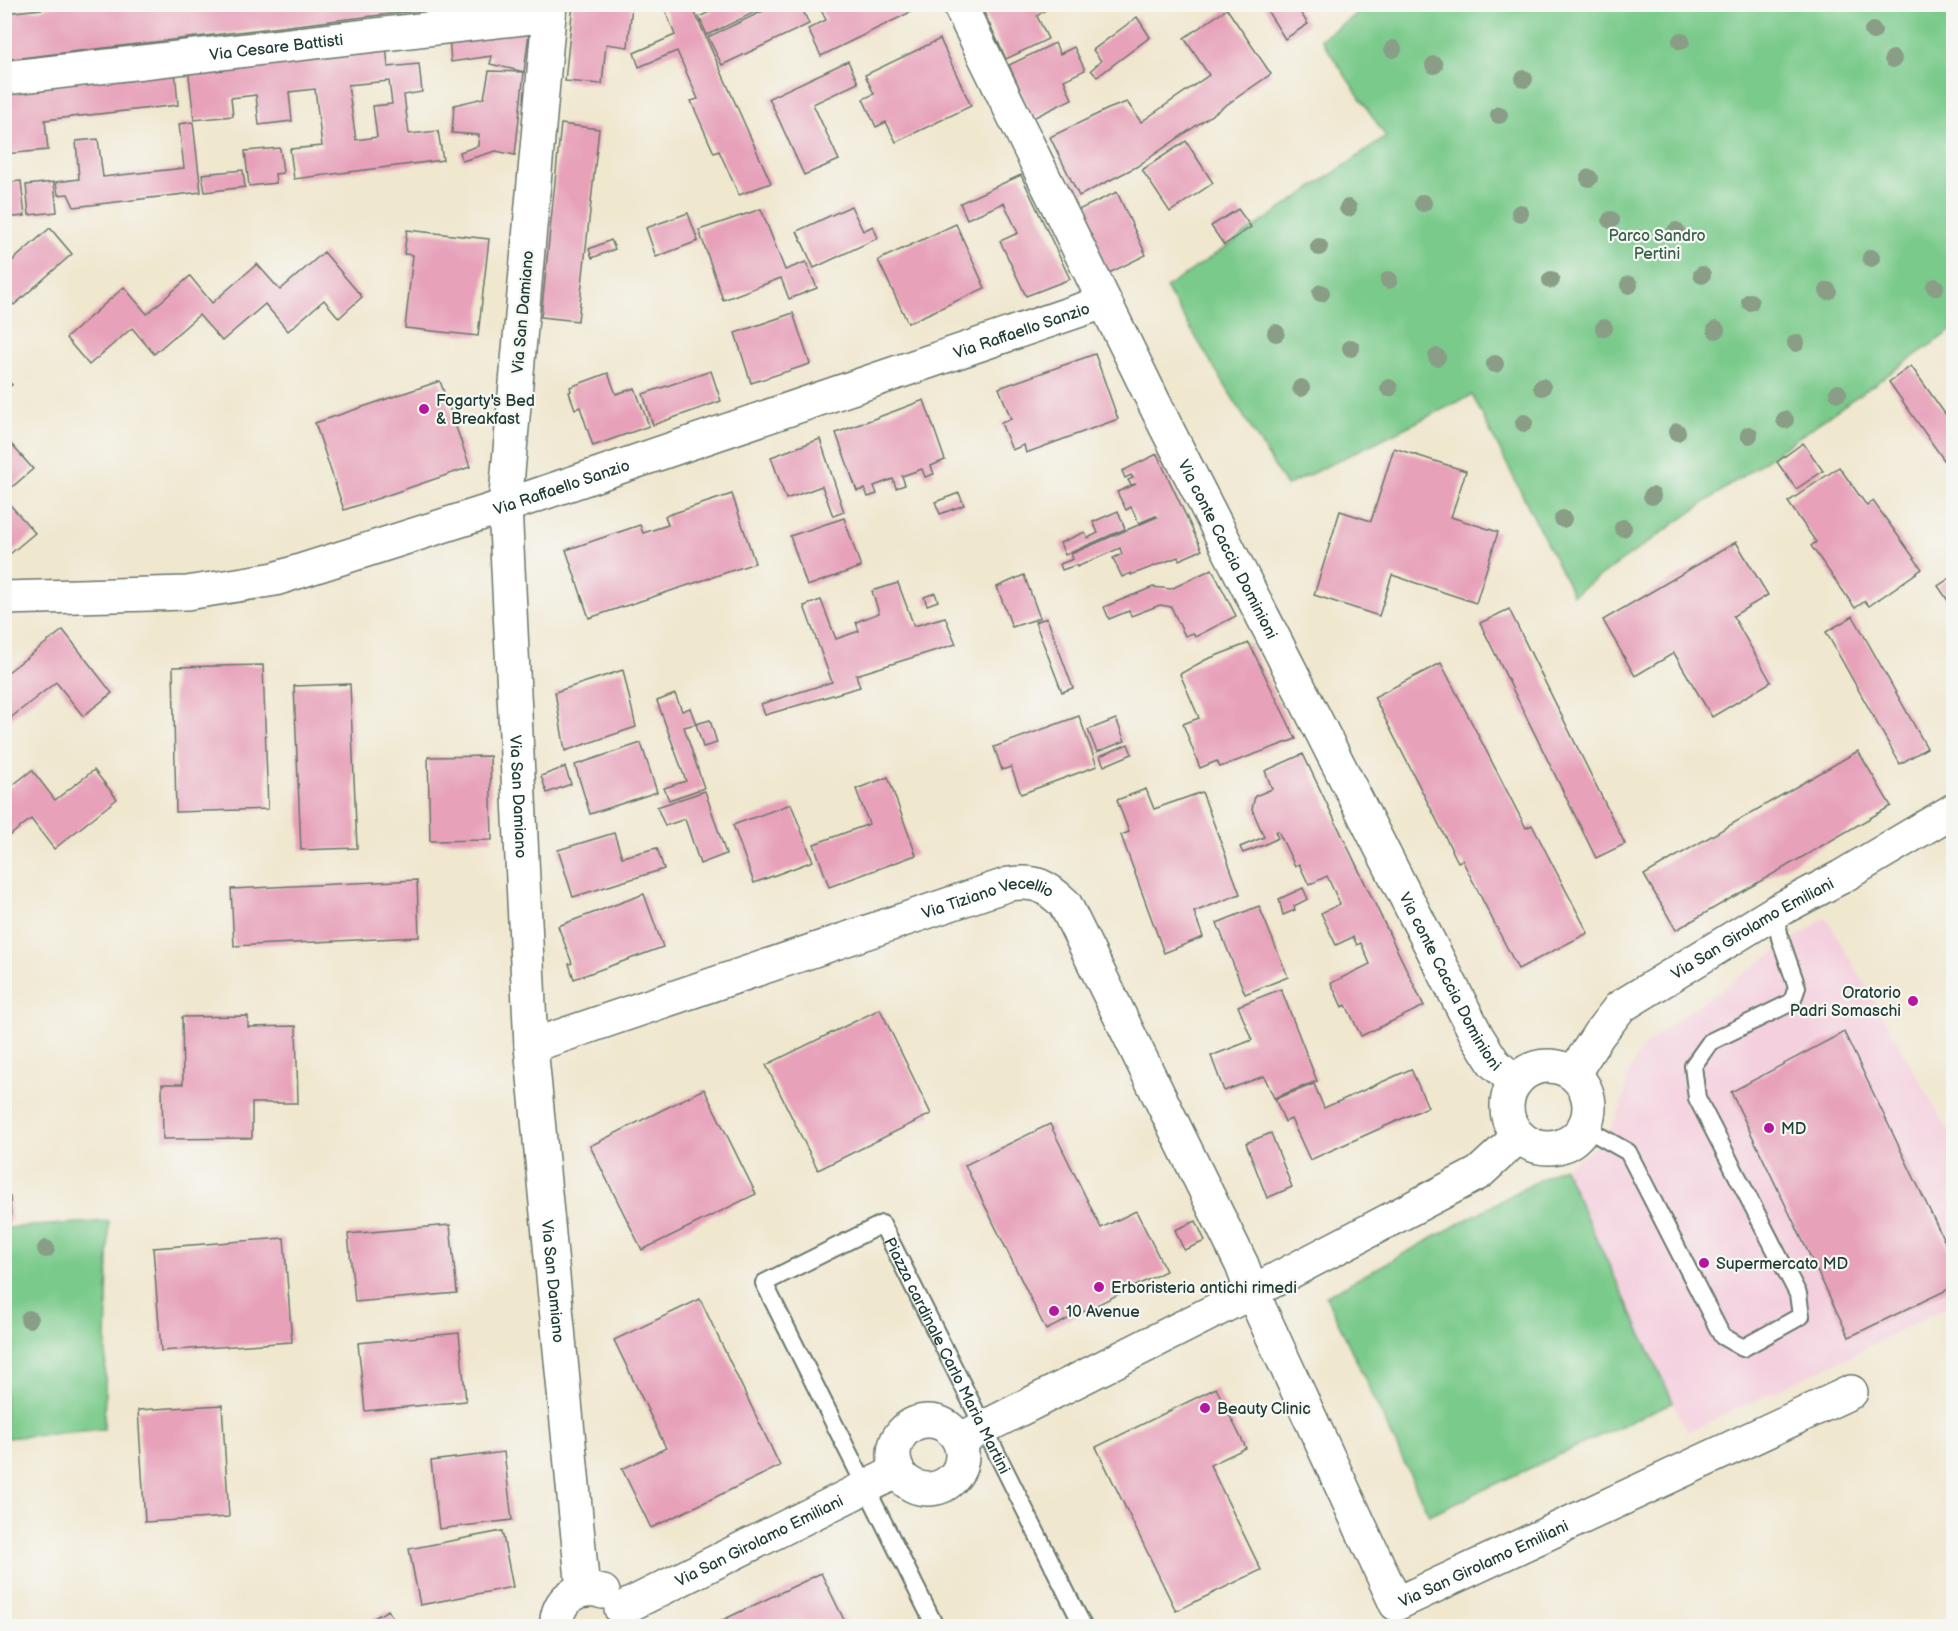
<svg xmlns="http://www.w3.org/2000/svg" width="1958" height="1631" viewBox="0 0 1958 1631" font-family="'Balsamiq Sans',sans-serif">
  <rect width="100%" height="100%" fill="#f6f6f2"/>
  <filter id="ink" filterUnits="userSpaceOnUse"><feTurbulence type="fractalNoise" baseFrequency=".0167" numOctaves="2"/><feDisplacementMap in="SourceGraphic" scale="12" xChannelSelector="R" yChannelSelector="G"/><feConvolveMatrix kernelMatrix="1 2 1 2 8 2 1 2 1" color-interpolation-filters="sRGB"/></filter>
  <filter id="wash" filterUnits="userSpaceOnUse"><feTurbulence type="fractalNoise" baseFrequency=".008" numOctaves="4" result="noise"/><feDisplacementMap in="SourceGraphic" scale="24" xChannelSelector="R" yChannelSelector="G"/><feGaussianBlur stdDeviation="1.35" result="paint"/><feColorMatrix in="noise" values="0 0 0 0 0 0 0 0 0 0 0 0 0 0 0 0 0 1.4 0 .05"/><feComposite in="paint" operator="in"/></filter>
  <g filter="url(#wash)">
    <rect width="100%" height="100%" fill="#f0e7cf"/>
    <polygon fill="#f4cfde" points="1826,917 1953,1139 1953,1303 1846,1358 1687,1432 1563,1167 1585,1155 1605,1138 1621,1108 1629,1073 1641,1050 1668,1026"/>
    <g fill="#7aca8b" stroke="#4c8460" stroke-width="1.5">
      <polygon points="1946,4 1954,15 1953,329 1573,595 1472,395 1286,486 1166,288 1386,137 1321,39 1370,5"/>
      <polygon points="1563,1167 1673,1402 1429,1515 1326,1296"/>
      <polygon points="109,1221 104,1429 5,1438 5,1228"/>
    </g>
    <g id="blocks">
      <g fill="#e7a1b9" fill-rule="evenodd">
        <polygon points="56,4 456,4 456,6 4,60 4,13 42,9"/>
        <polygon points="573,4 632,4 628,47 606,44 602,84 565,81"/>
        <polygon points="663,4 691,4 771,183 739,195 719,151 714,153 691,101 698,99 677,51 639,67 634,53 675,35"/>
        <polygon points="725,4 772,4 707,35 699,17"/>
        <polygon points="778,4 800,4 809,24 722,65 708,37"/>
        <polygon points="818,4 922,4 923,6 821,56 808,29 826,20"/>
        <polygon points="987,4 1054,4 1037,16 1048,39 1006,59 982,8"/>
        <polygon points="1263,4 1295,4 1308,24 1285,39"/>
        <polygon points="1227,9 1271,74 1136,167 1079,196 1050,137 1108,109 1127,102 1141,122 1209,75 1184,38"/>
        <polygon points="1137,17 1150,37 1097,77 1091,70 1101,61 1093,50"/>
        <polygon points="530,26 524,72 490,64 492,56 451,62 449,37"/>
        <polygon points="940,39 971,106 896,142 886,122 876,127 863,99 874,94 865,75"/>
        <polygon points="1055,43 1060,54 1074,47 1085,70 1064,80 1072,99 1033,118 1009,65"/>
        <path d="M386 44 388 67 419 64 422 92 404 95 409 134 438 131 443 160 294 179 290 149 322 146 315 89 289 92 292 121 259 125 256 95 231 98 233 116 194 120 188 67ZM389 81 392 104 373 106 377 137 356 140 348 85Z"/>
        <polygon points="848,61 858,83 813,104 839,160 804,175 769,98"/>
        <polygon points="175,69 178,105 45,120 48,150 4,154 4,90"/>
        <polygon points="489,71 524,72 515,155 496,151 462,161 460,152 478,146 479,135 452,133 454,105 484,98"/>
        <polygon points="193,122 201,192 74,207 68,194 58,195 56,182 79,179 76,141 98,139 103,177 184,168 179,124"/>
        <polygon points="561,124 599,129 578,321 541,317"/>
        <polygon points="1186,141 1213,183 1170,212 1142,170"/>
        <polygon points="280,148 283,173 275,174 276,183 249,186 245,151"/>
        <polygon points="243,170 245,187 205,192 202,174"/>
        <polygon points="4,171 9,171 11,182 21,181 25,216 4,218"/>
        <polygon points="1021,175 1070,279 1026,296 1000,241 1018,233 1004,203 967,219 960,203"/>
        <polygon points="54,182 57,212 29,215 26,185"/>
        <polygon points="1117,192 1146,255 1107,274 1078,210"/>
        <polygon points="851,206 863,231 873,226 878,238 814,268 797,231"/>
        <polygon points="761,209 785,270 806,262 817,288 789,299 781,278 723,300 699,230"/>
        <polygon points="1238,209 1251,227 1224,245 1211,226"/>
        <polygon points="688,213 698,241 656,257 646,228"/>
        <polygon points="956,224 985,288 908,323 878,260"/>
        <polygon points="50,228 72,254 14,305 4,294 4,268"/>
        <polygon points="407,230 489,239 478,336 405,328 413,255 404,254"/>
        <polygon points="611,240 615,249 592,258 589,249"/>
        <polygon points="324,252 362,297 339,318 324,300 288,331 265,304 222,341 199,315 154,354 132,328 89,365 66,338 124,287 147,314 190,276 212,303 257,264 280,290"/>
        <polygon points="793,313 810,364 751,383 735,333"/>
        <polygon points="1095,354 1118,419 1026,453 1024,445 1012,450 1001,423 1011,419 999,388"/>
        <polygon points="1911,366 1953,425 1953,473 1889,382"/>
        <polygon points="711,371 721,401 653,425 643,394"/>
        <polygon points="608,373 616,394 635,388 649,426 593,446 580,407 575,409 569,392 571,391 570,387"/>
        <polygon points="4,376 12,385 4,391"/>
        <polygon points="440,381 470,467 344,510 315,423"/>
        <polygon points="924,400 945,460 931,466 934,474 925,477 922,469 902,476 905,485 896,488 893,479 874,486 877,494 868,497 865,489 857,491 836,433"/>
        <polygon points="4,436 33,469 4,494"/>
        <polygon points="820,439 844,512 833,516 822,486 786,499 771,457"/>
        <polygon points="1803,443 1823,471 1796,489 1777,462"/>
        <polygon points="1394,448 1466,471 1451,517 1498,532 1476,603 1392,575 1379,616 1314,595 1340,511 1371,521"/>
        <polygon points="1157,454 1202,550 1179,560 1178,557 1131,575 1131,573 1122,577 1113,558 1122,554 1120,548 1077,567 1076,565 1062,570 1060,564 1073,559 1071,554 1157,517 1156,516 1139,523 1131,507 1126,510 1117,492 1136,484 1131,485 1128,480 1133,478 1131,475 1125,478 1122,471"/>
        <polygon points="1839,467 1867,506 1873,501 1922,569 1869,606 1865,601 1855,608 1811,546 1816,542 1788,502"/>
        <polygon points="959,493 964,505 940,514 935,502"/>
        <polygon points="732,494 755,563 589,618 566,550 640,525 643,533 668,525 665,516"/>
        <polygon points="4,498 35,533 4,559"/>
        <polygon points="1118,511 1125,529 1065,555 1060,543 1085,532 1088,538 1098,533 1093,522"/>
        <polygon points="844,518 861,567 807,586 790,536"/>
        <polygon points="1736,542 1768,595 1733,616 1771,682 1712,717 1674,653 1635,676 1603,620"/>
        <polygon points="1212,569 1236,616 1195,637 1193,633 1185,636 1171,607 1160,605 1131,616 1129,611 1109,619 1104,607 1153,587 1171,589"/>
        <polygon points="1024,575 1040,618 1012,627 997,587"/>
        <polygon points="1953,576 1953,608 1938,586"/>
        <polygon points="898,583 914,626 945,617 956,644 856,675 860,687 765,715 761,704 832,682 804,606 821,600 836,639 859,631 856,622 879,613 872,591"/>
        <polygon points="935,593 938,601 927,605 924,597"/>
        <polygon points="1509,609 1625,844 1596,858 1480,623"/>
        <polygon points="1853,616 1927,748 1900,764 1826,632"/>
        <polygon points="1047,618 1073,688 1062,692 1035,622"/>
        <polygon points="63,630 112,693 83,716 56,682 4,723 4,675"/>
        <polygon points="1249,643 1296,739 1220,767 1217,761 1200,768 1183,724 1199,718 1180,674 1205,660"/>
        <polygon points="1441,663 1526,828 1532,825 1588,933 1518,969 1462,860 1458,862 1374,697"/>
        <polygon points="263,665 268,809 176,812 173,667"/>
        <polygon points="623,670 636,727 565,751 555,692"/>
        <polygon points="350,684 357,848 301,850 294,686"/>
        <polygon points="675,694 682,711 690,708 696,724 710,720 717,743 703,747 696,724 684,727 704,788 669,800 664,788 686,781 657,701"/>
        <polygon points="1079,716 1097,766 1021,794 1011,767 1002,770 994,747"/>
        <polygon points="1116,719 1125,741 1097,752 1088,730"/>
        <polygon points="641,743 657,792 590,814 575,765"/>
        <polygon points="1128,744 1132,754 1104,766 1100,756"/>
        <polygon points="1858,751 1891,806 1676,930 1644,875"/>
        <polygon points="1303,754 1424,1006 1361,1036 1346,1005 1342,1007 1331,983 1370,964 1361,943 1357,945 1353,937 1336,945 1321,913 1340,904 1327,876 1309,885 1299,864 1295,866 1278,831 1275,832 1278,838 1264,845 1243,853 1240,847 1264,837 1252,809 1255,796 1272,789 1265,771"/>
        <polygon points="490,756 492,840 430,841 428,757"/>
        <polygon points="565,767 571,784 547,793 541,776"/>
        <polygon points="32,770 55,800 94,770 117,799 54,849 31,819 4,840 4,792"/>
        <polygon points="888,777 916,855 829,887 814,844 869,824 856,789"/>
        <polygon points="1146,789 1154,809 1202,792 1240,894 1194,912 1203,937 1164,953 1121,835 1129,832 1117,800"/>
        <polygon points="705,791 726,854 700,864 685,819 665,826 657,807"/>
        <polygon points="791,804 813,861 754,883 733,825"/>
        <polygon points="614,833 622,857 657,848 664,869 573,897 558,850"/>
        <polygon points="417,880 419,937 234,946 231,889"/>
        <polygon points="1303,888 1308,899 1294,906 1295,910 1283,915 1279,899"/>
        <polygon points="644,894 663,947 574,979 569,964 572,963 558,926"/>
        <polygon points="1259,906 1288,977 1245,994 1217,923"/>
        <polygon points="1281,989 1317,1081 1274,1098 1264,1076 1224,1091 1211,1056 1252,1040 1238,1006"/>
        <polygon points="880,1009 931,1114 818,1170 766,1065"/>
        <polygon points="248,1016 248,1027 296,1026 298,1103 252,1103 252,1138 163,1139 162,1084 183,1084 182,1017"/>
        <polygon points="1844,1032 1953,1259 1953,1287 1849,1337 1731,1092"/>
        <polygon points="1411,1069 1428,1107 1310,1160 1291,1119 1285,1122 1275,1099 1314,1084 1324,1108"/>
        <polygon points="704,1089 756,1194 642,1250 590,1146"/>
        <polygon points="1050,1124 1101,1228 1136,1211 1166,1271 1046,1330 965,1165"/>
        <polygon points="1271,1133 1292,1187 1267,1198 1246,1143"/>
        <polygon points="4,1197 10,1197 11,1222 4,1223"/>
        <polygon points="1196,1221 1205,1241 1184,1250 1175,1230"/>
        <polygon points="450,1225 457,1293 355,1302 348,1234"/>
        <polygon points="284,1238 292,1342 161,1351 153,1248"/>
        <polygon points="700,1299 780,1466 651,1528 622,1469 666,1448 614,1340"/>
        <polygon points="459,1333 466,1401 365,1411 358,1343"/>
        <polygon points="1216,1388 1246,1448 1210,1465 1261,1570 1176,1611 1096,1447"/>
        <polygon points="222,1405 229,1517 145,1522 138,1410"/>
        <polygon points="504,1452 512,1520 439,1529 431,1461"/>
        <polygon points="502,1531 513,1587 420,1605 409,1549"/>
        <polygon points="821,1573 847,1626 710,1626 807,1580"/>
        <polygon points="388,1610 398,1626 360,1626"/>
      </g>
    </g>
  </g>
  <g filter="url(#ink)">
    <use href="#blocks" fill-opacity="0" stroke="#68786a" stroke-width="1.5"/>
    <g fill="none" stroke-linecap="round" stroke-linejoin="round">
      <g stroke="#68786a" stroke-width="20">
        <g id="lane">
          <polyline points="1585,1125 1596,1134 1628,1152 1722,1336 1743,1348 1801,1316 1798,1294 1697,1098 1693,1066 1710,1042 1792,1002 1797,987 1780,938 1775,912"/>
          <path id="s1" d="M935 1626 764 1283 882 1224 1083 1626"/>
        </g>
      </g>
      <g stroke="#68786a" stroke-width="36">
        <g id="street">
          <path id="s2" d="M550 4 505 506 531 1046 583 1590"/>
          <path id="s3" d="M959 4 1165 425 1477 1036 1494 1063 1515 1082"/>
          <path id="s4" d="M4 78 549 15"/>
          <path id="s5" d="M4 598 187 593 275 579 505 506 1104 302"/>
          <path id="s6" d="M531 1046 1009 884C1036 880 1046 886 1065 904L1242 1265 1252 1292 1396 1604 1851 1392"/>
          <circle cx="1548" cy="1107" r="41"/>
          <path id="s7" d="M1573 1074 1599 1034 1620 1007 1775 912 1841 877 1954 810"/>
          <circle cx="928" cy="1455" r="34"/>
          <polyline points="959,1440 1252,1292 1479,1173 1519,1136"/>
          <path id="s8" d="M621 1609 898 1471"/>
          <path d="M557 1626C555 1600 579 1584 603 1592"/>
        </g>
      </g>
      <use href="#lane" stroke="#fff" stroke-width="16"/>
      <use href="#street" stroke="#fff" stroke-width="33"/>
    </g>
    <g fill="#8a9d86">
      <circle cx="1873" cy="31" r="9"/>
      <circle cx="1681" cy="41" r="9"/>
      <circle cx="1393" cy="49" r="9"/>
      <circle cx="1893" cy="59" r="9"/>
      <circle cx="1434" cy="65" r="9"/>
      <circle cx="1524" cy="79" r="9"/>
      <circle cx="1499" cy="115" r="9"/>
      <circle cx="1589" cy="178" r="9"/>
      <circle cx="1423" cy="203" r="9"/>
      <circle cx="1348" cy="208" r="9"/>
      <circle cx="1520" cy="213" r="9"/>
      <circle cx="1611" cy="220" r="9"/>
      <circle cx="1676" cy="231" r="9"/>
      <circle cx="1319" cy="247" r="9"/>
      <circle cx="1871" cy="258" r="9"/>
      <circle cx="1702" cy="275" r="9"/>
      <circle cx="1389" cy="280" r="9"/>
      <circle cx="1551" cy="280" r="9"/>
      <circle cx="1629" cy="285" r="9"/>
      <circle cx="1935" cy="287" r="9"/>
      <circle cx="1828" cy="291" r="9"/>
      <circle cx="1321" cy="293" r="9"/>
      <circle cx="1750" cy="302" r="9"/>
      <circle cx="1604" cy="328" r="9"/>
      <circle cx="1716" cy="330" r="9"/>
      <circle cx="1276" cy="333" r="9"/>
      <circle cx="1796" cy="343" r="9"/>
      <circle cx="1351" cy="348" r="9"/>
      <circle cx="1437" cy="357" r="9"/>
      <circle cx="1495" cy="364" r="9"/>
      <circle cx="1542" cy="387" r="9"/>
      <circle cx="1301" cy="388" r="9"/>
      <circle cx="1389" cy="388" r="9"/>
      <circle cx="1838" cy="393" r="9"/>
      <circle cx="1785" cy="420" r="9"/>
      <circle cx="1524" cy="423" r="9"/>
      <circle cx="1677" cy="432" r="9"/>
      <circle cx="1749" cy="435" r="9"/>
      <circle cx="1652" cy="496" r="9"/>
      <circle cx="1563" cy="519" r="9"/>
      <circle cx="1623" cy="528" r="9"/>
      <circle cx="46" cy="1249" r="9"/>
      <circle cx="29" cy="1319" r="9"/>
    </g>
  </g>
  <g fill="#b5179e" stroke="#f6f6f2" stroke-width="2">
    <circle cx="424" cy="409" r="6"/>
    <circle cx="1913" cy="1001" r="6"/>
    <circle cx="1769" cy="1128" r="6"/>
    <circle cx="1704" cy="1263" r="6"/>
    <circle cx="1099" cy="1287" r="6"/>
    <circle cx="1054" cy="1311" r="6"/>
    <circle cx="1205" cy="1408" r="6"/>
  </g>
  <g text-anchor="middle" stroke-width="4.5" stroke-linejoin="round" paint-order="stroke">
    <g font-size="16" fill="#1f3d34" stroke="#f6f6f2">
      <text dy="6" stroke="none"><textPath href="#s4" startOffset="274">Via Cesare Battisti</textPath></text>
      <text transform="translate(522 312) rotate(-85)" y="6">Via San Damiano</text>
      <text dy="6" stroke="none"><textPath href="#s5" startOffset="1059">Via Raffaello Sanzio</textPath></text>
      <text dy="6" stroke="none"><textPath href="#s5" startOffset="573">Via Raffaello Sanzio</textPath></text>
      <text dy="6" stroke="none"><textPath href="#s3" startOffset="608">Via conte Caccia Dominioni</textPath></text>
      <text dy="6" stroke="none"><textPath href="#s2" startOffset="795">Via San Damiano</textPath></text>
      <text dy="6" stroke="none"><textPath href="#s6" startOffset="482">Via Tiziano Vecellio</textPath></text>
      <text dy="6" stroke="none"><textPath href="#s7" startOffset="236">Via San Girolamo Emiliani</textPath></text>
      <text dy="6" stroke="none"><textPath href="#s3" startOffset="1094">Via conte Caccia Dominioni</textPath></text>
      <text dy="6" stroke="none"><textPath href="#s2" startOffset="1281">Via San Damiano</textPath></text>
      <text dy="6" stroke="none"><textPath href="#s1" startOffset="662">Piazza cardinale Carlo Maria Martini</textPath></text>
      <text dy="6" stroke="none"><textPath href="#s8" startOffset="154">Via San Girolamo Emiliani</textPath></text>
      <text dy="6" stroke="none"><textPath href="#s6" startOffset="1438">Via San Girolamo Emiliani</textPath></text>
    </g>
    <g font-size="16" fill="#36604a" stroke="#f6f6f2">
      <text x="1657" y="241">Parco Sandro<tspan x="1657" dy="18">Pertini</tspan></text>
    </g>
    <g font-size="16" fill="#1f3d34" stroke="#f6f6f2" text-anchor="start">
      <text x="436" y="406">Fogarty's Bed<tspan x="436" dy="18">&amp; Breakfast</tspan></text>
      <text x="1901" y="998" text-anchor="end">Oratorio<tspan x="1901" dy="18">Padri Somaschi</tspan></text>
      <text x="1781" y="1134">MD</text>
      <text x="1716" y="1269">Supermercato MD</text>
      <text x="1111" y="1293">Erboristeria antichi rimedi</text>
      <text x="1066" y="1317">10 Avenue</text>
      <text x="1217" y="1414">Beauty Clinic</text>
    </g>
  </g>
  <rect width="1958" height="1631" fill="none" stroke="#f6f6f2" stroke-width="24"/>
</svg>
